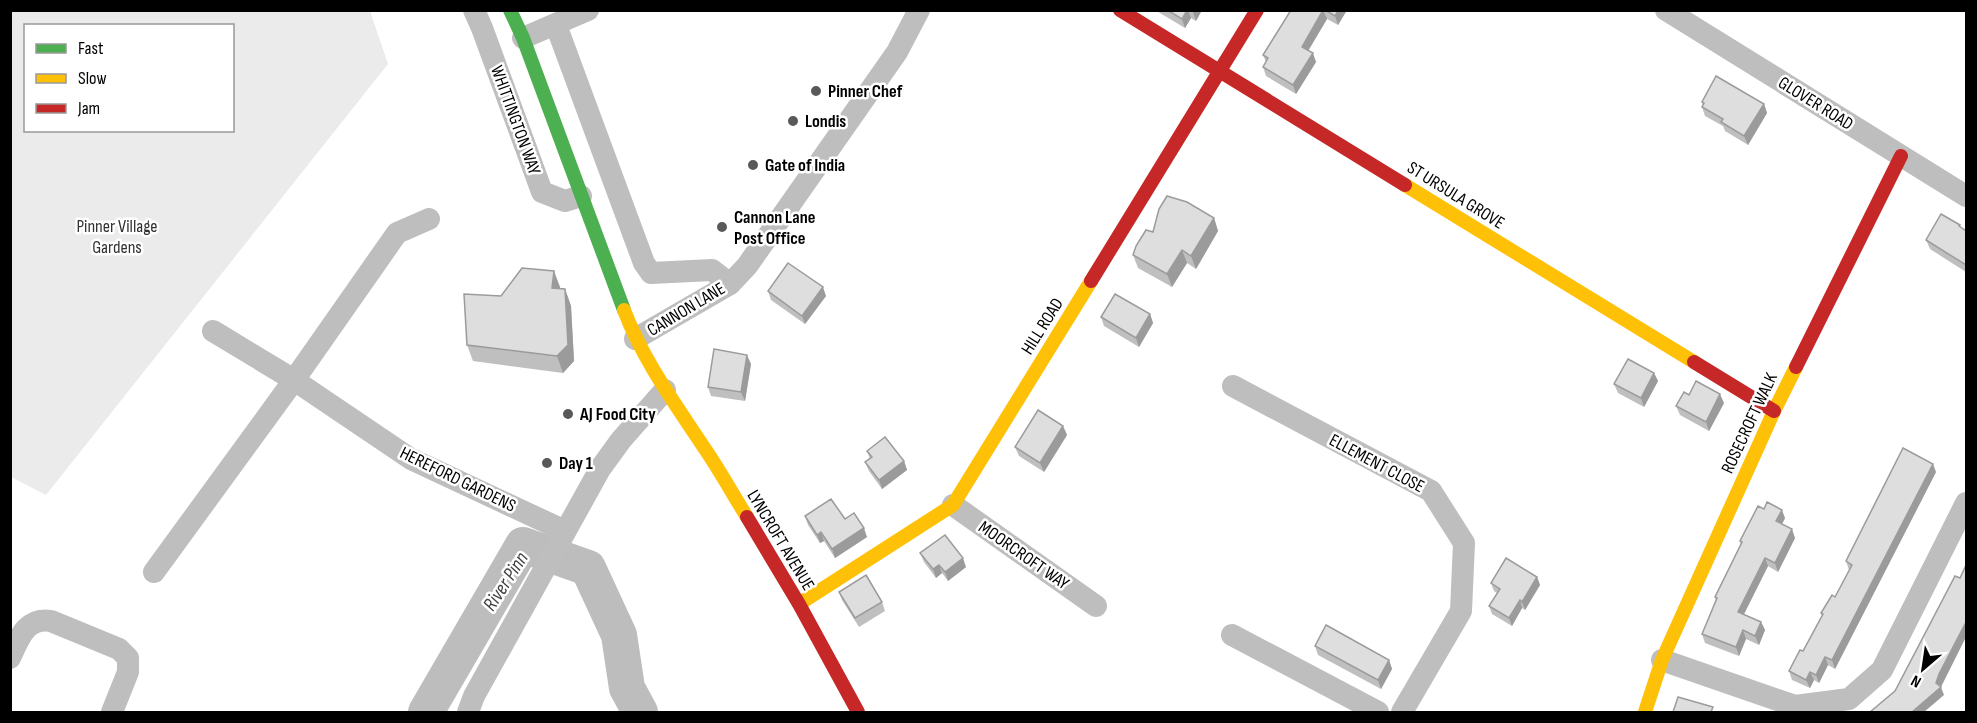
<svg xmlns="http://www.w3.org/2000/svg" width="1977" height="723" viewBox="0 0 1977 723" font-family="'Sofia Sans Condensed',sans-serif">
  <rect width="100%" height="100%" fill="#fff"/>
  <path fill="#ebebeb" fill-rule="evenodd" d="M10 11H370L388 64 46 495 11 477ZM26 26H232V130H26Z"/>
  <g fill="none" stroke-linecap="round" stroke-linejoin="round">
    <polyline stroke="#bdbdbd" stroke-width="36" points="426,712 523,545 588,568 619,635 627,688 640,712"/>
    <g stroke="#bebebe" stroke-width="22">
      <polyline points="474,10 482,28 542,192 565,201 581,196"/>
      <polyline points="1666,10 1966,196"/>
      <polyline points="556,25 644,263 651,273 712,270 730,284"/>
      <polyline points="523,38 588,10"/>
      <polyline points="213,331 294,380 411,459 565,531"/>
      <polyline points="635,339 730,284 747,266 897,52 919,10"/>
      <polyline points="1233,386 1431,491 1464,543 1461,611 1402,712"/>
      <polyline points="953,505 1096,606"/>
      <polyline points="154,572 294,380 397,233 429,219"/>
      <polyline points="1232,635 1378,712"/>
      <path d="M10 658C19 638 26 617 51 621L119 649 128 658V672L112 712"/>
      <polyline points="1662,660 1795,706 1849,699 1882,670 1966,503"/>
      <polyline points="468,712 474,696 600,469 621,440 665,390"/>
    </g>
    <polyline stroke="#4caf50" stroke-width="14" points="510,10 523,38 624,310"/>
    <g stroke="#ffc107" stroke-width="14">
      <polyline points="1405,185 1694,362"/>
      <path d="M624 310C643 360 674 402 703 446 719 469 732 493 747 517"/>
      <polyline points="799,604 953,505 1091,281"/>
      <polyline points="1645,712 1662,660 1774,411 1796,367"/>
    </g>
    <g stroke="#c62828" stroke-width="14">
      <polyline points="1120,10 1405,185"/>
      <polyline points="1091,281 1257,10"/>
      <polyline points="1694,362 1774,411"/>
      <polyline points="1796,367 1901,156"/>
      <polyline points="747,517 799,604 858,712"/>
    </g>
  </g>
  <g fill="#bfbfbf">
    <polygon points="1155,10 1202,10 1196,21 1191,18 1185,28"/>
    <polygon points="1291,10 1347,10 1338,25 1327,19 1308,51 1316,62 1296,94 1266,76 1263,67 1266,62 1263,55"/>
    <polygon points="1702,102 1764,104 1767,113 1748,145 1725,131 1723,126 1705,116 1702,107 1703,105"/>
    <polygon points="1214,218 1218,231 1196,269 1187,263 1172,287 1138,268 1133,255 1153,232"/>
    <polygon points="1961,228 1966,231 1966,272 1930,249 1926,240"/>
    <polygon points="560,287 560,289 565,289 571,306 574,361 563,373 473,361 467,345 501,296"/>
    <polygon points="768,291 826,296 805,324 771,300"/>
    <polygon points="1150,314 1153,323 1139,347 1104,326 1101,317"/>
    <polygon points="751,364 745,401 711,396 708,387"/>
    <polygon points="1654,373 1658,381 1644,407 1618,393 1614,384"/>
    <polygon points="1689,395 1724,403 1709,431 1680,415 1676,406"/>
    <polygon points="1063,426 1067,435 1044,472 1019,456 1015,447"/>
    <polygon points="867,451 904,461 907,470 882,489 869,471 865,462 870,459"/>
    <polygon points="1936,472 1835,669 1828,665 1819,683 1814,680 1810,688 1792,680 1789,671 1803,651 1822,616 1821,613 1835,597 1849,570 1846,561"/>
    <polygon points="1764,509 1785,518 1782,524 1795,538 1778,572 1768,566 1744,614 1761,622 1765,630 1759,645 1746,639 1739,656 1705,643 1702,634 1716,601 1715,597 1741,545 1740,541"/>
    <polygon points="805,516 845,519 867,537 835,558 824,541 820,543 808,525"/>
    <polygon points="920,553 966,567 948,581 942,573 936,578 924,562"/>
    <polygon points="1537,577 1540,585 1525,610 1522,608 1512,626 1492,614 1489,606 1497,593 1494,591 1491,583"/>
    <polygon points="839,592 882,602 885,611 859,627 842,600"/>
    <polygon points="1315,646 1389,660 1392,669 1381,689 1318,655"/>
  </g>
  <g fill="#9b9b9b">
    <polygon points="1187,10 1188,10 1191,18 1185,28 1182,19"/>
    <polygon points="1194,10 1202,10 1196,21 1193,12"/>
    <polygon points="1323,10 1327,19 1305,56 1302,47"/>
    <polygon points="1338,10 1347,10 1338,25 1335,16"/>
    <polygon points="1313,53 1316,62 1296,94 1293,85"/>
    <polygon points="1764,104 1767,113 1748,145 1744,136"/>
    <polygon points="1214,218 1218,231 1196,269 1191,256"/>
    <polygon points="1182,250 1187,263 1172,287 1167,274"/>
    <polygon points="554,271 560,287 558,305 552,288"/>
    <polygon points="823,287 826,296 805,324 802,316"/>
    <polygon points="565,289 571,306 574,361 563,373 557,356"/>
    <polygon points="1150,314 1153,323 1139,347 1136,338"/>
    <polygon points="747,355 751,364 745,401 741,392"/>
    <polygon points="1654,373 1658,381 1644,407 1641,398"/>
    <polygon points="1720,394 1724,403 1709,431 1706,422"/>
    <polygon points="1063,426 1067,435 1044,472 1040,463"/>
    <polygon points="904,461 907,470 882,489 879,480"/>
    <polygon points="1933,464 1936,472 1835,669 1832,660"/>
    <polygon points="1782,510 1785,518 1779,530 1776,521"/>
    <polygon points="864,528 867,537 835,558 832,549"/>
    <polygon points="1792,529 1795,538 1778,572 1775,563"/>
    <polygon points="821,532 824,541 820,543 817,535"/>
    <polygon points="963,558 966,567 948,581 945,572"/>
    <polygon points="1765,558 1768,566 1741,620 1738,612"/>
    <polygon points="939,565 942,573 936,578 933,569"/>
    <polygon points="1537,577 1540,585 1525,610 1522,602"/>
    <polygon points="1520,600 1522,608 1512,626 1509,618"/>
    <polygon points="1761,622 1765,630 1759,645 1755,636"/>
    <polygon points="1966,622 1966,637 1941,687 1944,695 1924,712 1912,712 1936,683 1939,674"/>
    <polygon points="1743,630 1746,639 1739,656 1736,647"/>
    <polygon points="1825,657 1828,665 1819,683 1816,675"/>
    <polygon points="1389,660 1392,669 1381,689 1378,680"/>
    <polygon points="1810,672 1814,680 1810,688 1806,680"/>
  </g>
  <g fill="#dedede" stroke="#9b9b9b" stroke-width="1.5">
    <polygon points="1167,10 1187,10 1182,19"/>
    <polygon points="1291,10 1323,10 1302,47 1313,53 1293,85 1263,67 1268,58 1263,55"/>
    <polygon points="1325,10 1338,10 1335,16"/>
    <polygon points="1716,76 1764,104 1744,136 1721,122 1723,119 1702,107 1704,103 1702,102"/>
    <polygon points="1167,196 1187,202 1214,218 1191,256 1182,250 1167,274 1133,255 1136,246 1146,230 1153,232 1159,209"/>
    <polygon points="1941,214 1960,225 1959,226 1966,231 1966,265 1926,240"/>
    <polygon points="788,263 823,287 802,316 768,291"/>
    <polygon points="522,268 554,271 552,288 565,289 568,345 557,356 467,345 464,294 501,296"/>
    <polygon points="1115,294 1150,314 1136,338 1101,317"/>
    <polygon points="714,349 747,355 741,392 708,387"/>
    <polygon points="1628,359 1654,373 1641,398 1614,384"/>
    <polygon points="1696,381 1720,394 1706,422 1676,406 1684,392 1689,395"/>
    <polygon points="1038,410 1063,426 1040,463 1015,447"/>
    <polygon points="885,437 904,461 879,480 865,462 872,457 867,451"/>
    <polygon points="1903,448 1933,464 1832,660 1825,657 1816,675 1810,672 1806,680 1789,671 1800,650 1803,651 1823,614 1821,613 1832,595 1835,597 1852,565 1846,561"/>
    <polygon points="831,499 845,519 854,513 864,528 832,549 821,532 817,535 805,516"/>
    <polygon points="1767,502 1782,510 1776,521 1792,529 1775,563 1765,558 1738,612 1761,622 1755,636 1743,630 1736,647 1702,634 1717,598 1715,597 1742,542 1740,541 1758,506 1764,509"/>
    <polygon points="945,535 963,558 945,572 939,565 933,569 920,553"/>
    <polygon points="1506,558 1537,577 1522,602 1520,600 1509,618 1489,606 1500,589 1491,583"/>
    <polygon points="1966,565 1966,622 1939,674 1936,683 1941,687 1912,712 1870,712 1895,691 1955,576 1960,578"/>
    <polygon points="866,575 882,602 855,618 839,592"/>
    <polygon points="1326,625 1389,660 1378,680 1315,646"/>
    <polygon points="1678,697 1713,707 1711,712 1673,712"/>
  </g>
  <g fill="#595959" stroke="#fff" stroke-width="2">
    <circle cx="816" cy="91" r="6"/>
    <circle cx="793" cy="121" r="6"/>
    <circle cx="753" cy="165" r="6"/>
    <circle cx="722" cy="227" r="6"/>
    <circle cx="568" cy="414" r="6"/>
    <circle cx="547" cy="463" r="6"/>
  </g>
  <g text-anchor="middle" stroke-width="5" stroke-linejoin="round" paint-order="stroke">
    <g font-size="18" font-weight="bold" fill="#000" stroke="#fff" text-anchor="start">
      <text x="828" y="97">Pinner Chef</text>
      <text x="805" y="127">Londis</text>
      <text x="765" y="171">Gate of India</text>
      <text x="734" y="223">Cannon Lane<tspan x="734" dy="21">Post Office</tspan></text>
      <text x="580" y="420">AJ Food City</text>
      <text x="559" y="469">Day 1</text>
    </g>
    <g font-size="18" fill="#000" stroke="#fff">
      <text transform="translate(1816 103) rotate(32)" y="6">GLOVER ROAD</text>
      <text transform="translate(516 120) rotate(70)" y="6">WHITTINGTON WAY</text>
      <text transform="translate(1456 195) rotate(32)" y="6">ST URSULA GROVE</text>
      <text transform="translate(686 309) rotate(-31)" y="6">CANNON LANE</text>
      <text transform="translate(1042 326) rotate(-58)" y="6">HILL ROAD</text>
      <text transform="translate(1749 423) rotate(-65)" y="6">ROSECROFT WALK</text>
      <text transform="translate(1377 463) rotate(28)" y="6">ELLEMENT CLOSE</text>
      <text transform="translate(458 479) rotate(26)" y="6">HEREFORD GARDENS</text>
      <text transform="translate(781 540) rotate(59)" y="6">LYNCROFT AVENUE</text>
      <text transform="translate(1024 555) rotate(35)" y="6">MOORCROFT WAY</text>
    </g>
    <g font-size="18" fill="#313131" stroke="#fff">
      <text x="117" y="232">Pinner Village<tspan x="117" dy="21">Gardens</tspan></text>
    </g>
    <g font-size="20" font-style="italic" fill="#424242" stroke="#fff">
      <text transform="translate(505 581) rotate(-57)" y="7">River Pinn</text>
    </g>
  </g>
  <rect width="1977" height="723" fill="none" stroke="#000000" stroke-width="24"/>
  <rect x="24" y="24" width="210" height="108" fill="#ffffff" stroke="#999999" stroke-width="1.5"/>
  <rect x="36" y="44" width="30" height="9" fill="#4caf50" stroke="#999999" stroke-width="1.5"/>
  <text x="78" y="54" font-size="18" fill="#000000">Fast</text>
  <rect x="36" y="74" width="30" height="9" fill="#ffc107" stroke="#999999" stroke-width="1.5"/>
  <text x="78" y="84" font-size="18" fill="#000000">Slow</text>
  <rect x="36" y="104" width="30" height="9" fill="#c62828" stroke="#999999" stroke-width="1.5"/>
  <text x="78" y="114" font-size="18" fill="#000000">Jam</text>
  <g transform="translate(1923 669) rotate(209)" stroke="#ffffff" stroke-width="4.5" paint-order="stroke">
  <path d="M0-4.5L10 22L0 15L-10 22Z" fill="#000000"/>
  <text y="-9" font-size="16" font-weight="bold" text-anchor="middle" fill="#000000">N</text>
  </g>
</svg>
